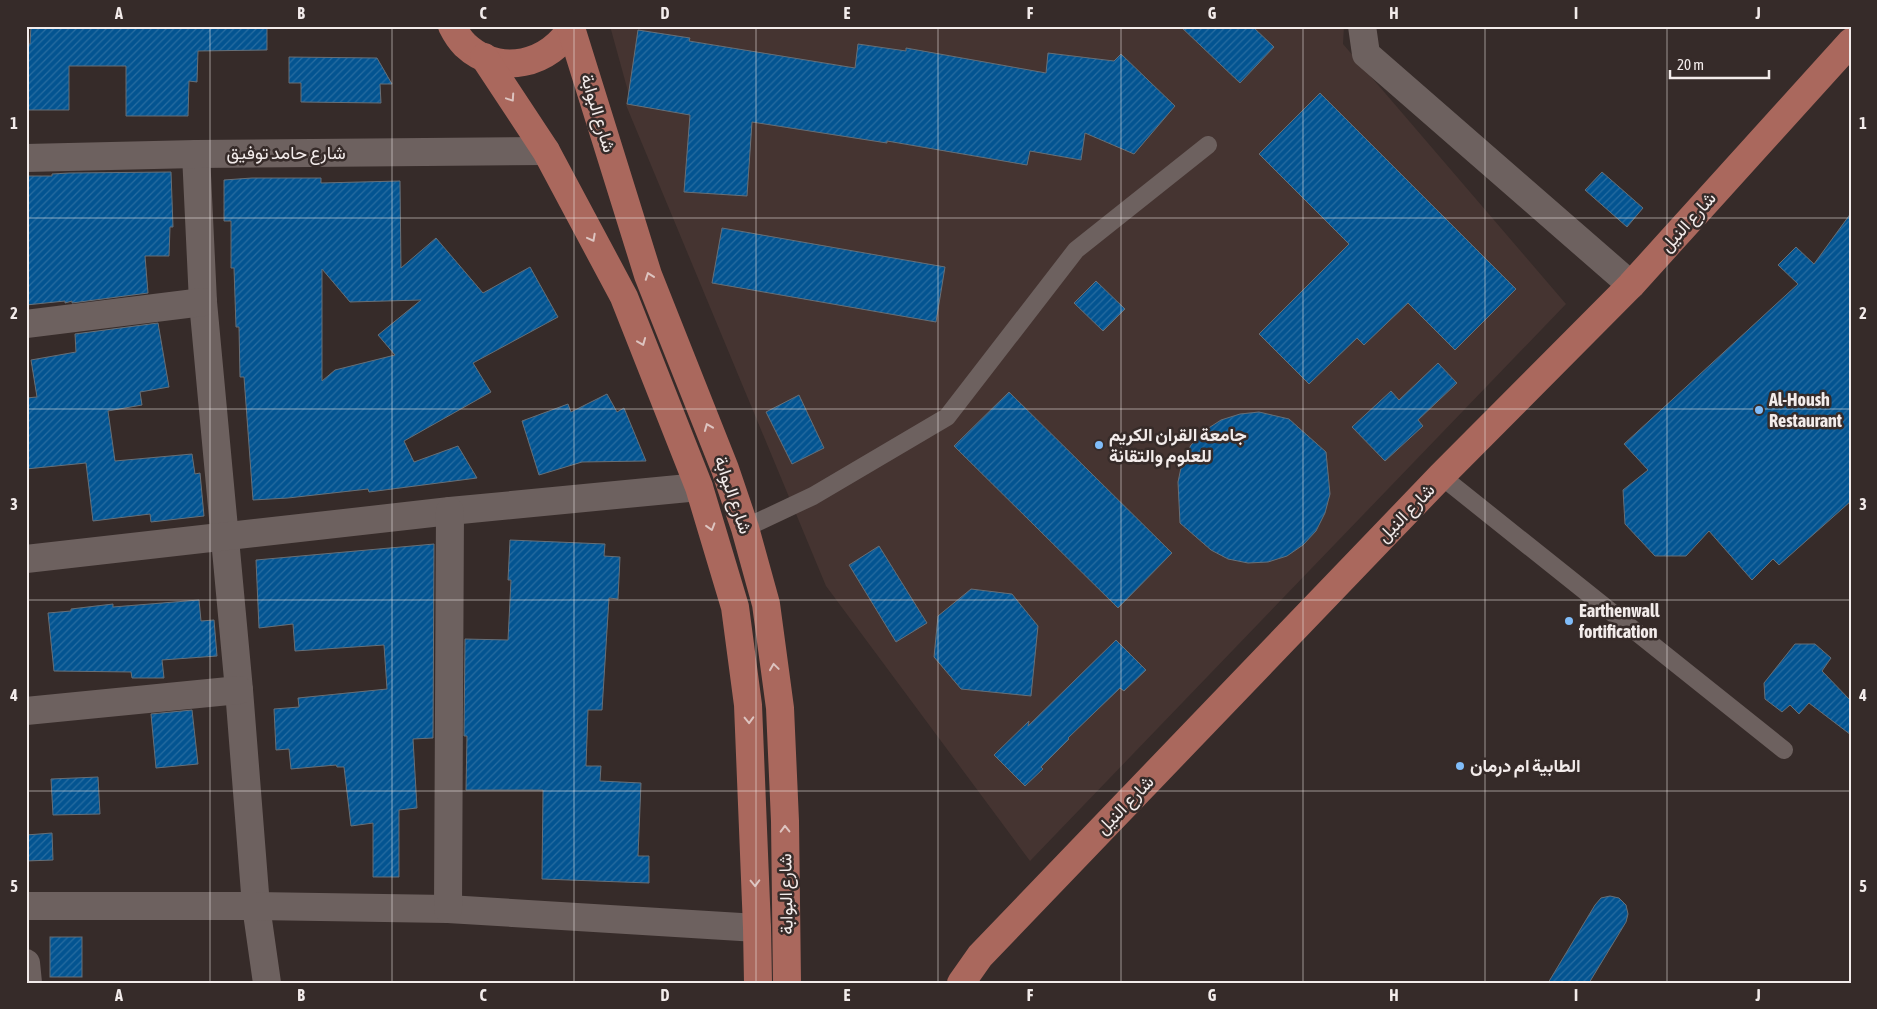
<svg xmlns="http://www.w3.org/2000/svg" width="1877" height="1009" viewBox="0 0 1877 1009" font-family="'Asap Condensed',Vazirmatn,sans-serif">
  <defs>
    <pattern id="building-hatch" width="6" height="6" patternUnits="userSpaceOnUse" patternTransform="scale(1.25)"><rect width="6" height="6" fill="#035491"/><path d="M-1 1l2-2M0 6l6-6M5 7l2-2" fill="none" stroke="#286da1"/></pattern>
  </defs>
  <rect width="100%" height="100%" fill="#362b29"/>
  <polygon fill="#453431" points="610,26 1344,26 1343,44 1566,304 1030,861 826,586 626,105 629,95"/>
  <g fill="url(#building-hatch)" stroke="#676f77" fill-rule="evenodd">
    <polygon points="31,26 267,26 267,50 198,51 197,82 189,81 188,116 126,116 126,66 69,66 69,110 26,110 26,44 30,44"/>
    <polygon points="1180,26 1252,26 1274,47 1240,83"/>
    <polygon points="638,30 690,38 689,41 855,68 858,44 906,51 906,48 1046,73 1048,53 1114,61 1121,54 1175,106 1134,154 1085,133 1081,160 1030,151 1027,165 887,141 887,143 752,122 747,196 684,192 690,115 627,104"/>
    <polygon points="289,57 377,58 392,84 380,84 381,103 301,102 301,83 289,83"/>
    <polygon points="1320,93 1516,289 1455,350 1408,303 1364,345 1357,338 1309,384 1259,334 1349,244 1259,154"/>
    <polygon points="171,172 173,227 170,227 169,256 145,256 148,293 72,303 72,301 65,303 65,301 26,305 28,176 52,176 52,174 69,173"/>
    <polygon points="1602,172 1643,208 1627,227 1585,190"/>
    <path d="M252 178H321V183L400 181 401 268 436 238 483 293 530 267 558 317 473 363 491 392 404 441 414 462 458 446 477 478 369 492 368 489 288 498 253 500 244 377H240L239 327H236L234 268H231V221H224V180ZM322 269 350 302 421 300 378 335 395 355 335 370 322 381Z"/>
    <polygon points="1851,213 1851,501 1779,565 1773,559 1752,580 1709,531 1686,556 1655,556 1625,524 1623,490 1648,470 1624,444 1798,284 1778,265 1796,247 1814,264"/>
    <polygon points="722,228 945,267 936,322 712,283"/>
    <polygon points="1096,281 1125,309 1103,331 1074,303"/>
    <polygon points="158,323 169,387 140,392 142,405 108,411 115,461 192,454 195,474 200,473 204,516 151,522 150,514 93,521 86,463 26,469 26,398 37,397 31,360 76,352 75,334"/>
    <polygon points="1438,363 1457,383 1418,420 1423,426 1385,461 1352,427 1391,391 1399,400"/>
    <polygon points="1009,392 1172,553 1118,608 954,446"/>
    <polygon points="607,394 617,412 624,408 646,461 582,462 539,475 522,421 568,404 571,412"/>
    <polygon points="799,395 824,448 792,464 766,412"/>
    <polygon points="1259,412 1289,419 1326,452 1330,494 1325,513 1316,531 1303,545 1287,556 1268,562 1248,563 1228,559 1211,550 1180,523 1178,482 1182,463 1191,445 1204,431 1221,420 1240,414"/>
    <polygon points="510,540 605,544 604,556 620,557 618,599 609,598 602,710 588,710 586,766 601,766 600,781 641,783 638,856 649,856 649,883 542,879 543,790 466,790 467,736 464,736 465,639 508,640 511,580 508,580"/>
    <polygon points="434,544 433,738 413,739 417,808 399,810 399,877 373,877 373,823 351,826 344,767 337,767 336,765 291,769 289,749 276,750 274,709 299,707 298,698 387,689 384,645 295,651 293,624 259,628 256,560"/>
    <polygon points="879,546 927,623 896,642 849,565"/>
    <polygon points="971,589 1012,594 1038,626 1031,696 961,689 934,657 938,616"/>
    <polygon points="199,600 201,621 214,620 217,656 162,660 164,678 132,678 131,672 54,671 48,613 71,611 71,609 113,604 113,607"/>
    <polygon points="1116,640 1146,670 1124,691 1120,688 1068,738 1069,739 1041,767 1043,769 1025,786 994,755 1029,721 1028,726"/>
    <polygon points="1795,644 1815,644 1831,658 1822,671 1851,701 1851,735 1809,703 1799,714 1790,705 1782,712 1765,699 1764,683"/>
    <polygon points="192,710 198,764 156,768 151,714"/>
    <polygon points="98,777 100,814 53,815 51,779"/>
    <polygon points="52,833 53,860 26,861 26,835"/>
    <polygon points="1610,896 1619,898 1626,905 1628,914 1626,922 1589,983 1548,983 1595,905 1601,898"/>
    <rect x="50" y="937" width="32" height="40"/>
  </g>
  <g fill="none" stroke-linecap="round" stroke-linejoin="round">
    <g stroke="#6d615f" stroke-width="18">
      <polyline points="1441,476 1784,750"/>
      <polyline points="745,528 813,496 947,417 1076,250 1208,145"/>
    </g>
    <g stroke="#6d615f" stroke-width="28">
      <polyline points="1362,26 1366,54 1631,285"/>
      <polyline points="196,154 203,302 239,690 256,906 267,983"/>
      <polyline points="26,158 196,154 546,151"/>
      <polyline points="26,324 203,302"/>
      <polyline points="26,559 450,511 699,487"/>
      <polyline points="26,711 239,690"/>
      <polyline points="26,906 256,906 448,909 757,928"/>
      <polyline points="448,909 450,511"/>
      <polyline points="26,963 28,983"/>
    </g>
    <g stroke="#aa685d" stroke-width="28">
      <path d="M452 26C455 32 460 40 465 45 499 77 551 65 572 26"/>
      <polyline points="571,28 648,275 725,469 745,528 766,604 780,708 785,821 787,983"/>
      <polyline points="484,57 546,151 624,297 699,487 735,607 748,705 757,928 758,983"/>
      <polyline points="961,983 980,956 1441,476 1631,285 1851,42"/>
    </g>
  </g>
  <defs><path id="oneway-chevron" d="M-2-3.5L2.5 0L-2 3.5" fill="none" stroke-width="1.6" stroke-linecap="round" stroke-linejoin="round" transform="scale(1.25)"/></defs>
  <g stroke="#ddc4c0">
    <use href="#oneway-chevron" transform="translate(511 98) rotate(56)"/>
    <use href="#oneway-chevron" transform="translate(592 238) rotate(62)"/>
    <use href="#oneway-chevron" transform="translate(649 276) rotate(-110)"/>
    <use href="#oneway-chevron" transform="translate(642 342) rotate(68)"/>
    <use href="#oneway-chevron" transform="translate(708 427) rotate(-112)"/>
    <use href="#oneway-chevron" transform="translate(711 527) rotate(73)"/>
    <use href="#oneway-chevron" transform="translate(774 667) rotate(-98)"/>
    <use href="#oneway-chevron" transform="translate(749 720) rotate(88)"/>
    <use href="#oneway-chevron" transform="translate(785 829) rotate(-91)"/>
    <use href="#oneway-chevron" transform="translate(755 883) rotate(88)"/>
  </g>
  <path fill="none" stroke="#f3eceb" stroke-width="1" stroke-opacity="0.55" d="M210 26V983M392 26V983M574 26V983M756 26V983M938 26V983M1121 26V983M1303 26V983M1485 26V983M1667 26V983M26 218H1851M26 409H1851M26 600H1851M26 791H1851"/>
  <g fill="#80bdfa" stroke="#362b29" stroke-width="2">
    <circle cx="1759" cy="410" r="5"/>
    <circle cx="1099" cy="445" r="5"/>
    <circle cx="1569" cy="621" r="5"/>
    <circle cx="1460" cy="766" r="5"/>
  </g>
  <g text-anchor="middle" stroke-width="5" stroke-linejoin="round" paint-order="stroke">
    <g font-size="18" fill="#f3eceb" stroke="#362b29">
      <text transform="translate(598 113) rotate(73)" y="6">شارع البوابة</text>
      <text x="286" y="159">شارع حامد توفيق</text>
      <text transform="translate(1688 222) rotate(-48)" y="6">شارع النيل</text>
      <text transform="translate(733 495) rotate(71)" y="6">شارع البوابة</text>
      <text transform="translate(1406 513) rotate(-46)" y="6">شارع النيل</text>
      <text transform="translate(1125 805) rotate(-46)" y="6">شارع النيل</text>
      <text transform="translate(786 894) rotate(-91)" y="6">شارع البوابة</text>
    </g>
    <g font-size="18" font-weight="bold" fill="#f3eceb" stroke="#362b29" text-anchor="start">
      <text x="1769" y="406">Al-Housh<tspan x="1769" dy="21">Restaurant</tspan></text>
      <text x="1109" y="441">جامعة القران الكريم<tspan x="1109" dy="21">للعلوم والتقانة</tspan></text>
      <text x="1579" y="617">Earthenwall<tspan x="1579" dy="21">fortification</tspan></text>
      <text x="1470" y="772">الطابية ام درمان</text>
    </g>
  </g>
  <rect width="1877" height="1009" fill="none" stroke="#362b29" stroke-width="55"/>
  <path d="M1670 70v8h99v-8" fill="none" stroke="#f3eceb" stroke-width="2.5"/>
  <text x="1677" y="70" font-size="15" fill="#f3eceb" stroke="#362b29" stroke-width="4" paint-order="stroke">20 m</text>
  <rect x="28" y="28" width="1822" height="954" fill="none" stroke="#f3eceb" stroke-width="2"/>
  <g font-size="16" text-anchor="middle" font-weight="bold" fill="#f3eceb">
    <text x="119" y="19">A</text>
    <text x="301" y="19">B</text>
    <text x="483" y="19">C</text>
    <text x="665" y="19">D</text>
    <text x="847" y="19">E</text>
    <text x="1030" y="19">F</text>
    <text x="1212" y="19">G</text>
    <text x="1394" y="19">H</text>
    <text x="1576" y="19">I</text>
    <text x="1758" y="19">J</text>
    <text x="14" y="129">1</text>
    <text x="1863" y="129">1</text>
    <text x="14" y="319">2</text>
    <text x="1863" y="319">2</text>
    <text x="14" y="510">3</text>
    <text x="1863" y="510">3</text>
    <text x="14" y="701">4</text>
    <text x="1863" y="701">4</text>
    <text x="14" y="892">5</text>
    <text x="1863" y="892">5</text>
    <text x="119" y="1001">A</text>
    <text x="301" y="1001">B</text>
    <text x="483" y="1001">C</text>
    <text x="665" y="1001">D</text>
    <text x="847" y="1001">E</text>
    <text x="1030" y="1001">F</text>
    <text x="1212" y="1001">G</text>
    <text x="1394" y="1001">H</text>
    <text x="1576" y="1001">I</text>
    <text x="1758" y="1001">J</text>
  </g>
</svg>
